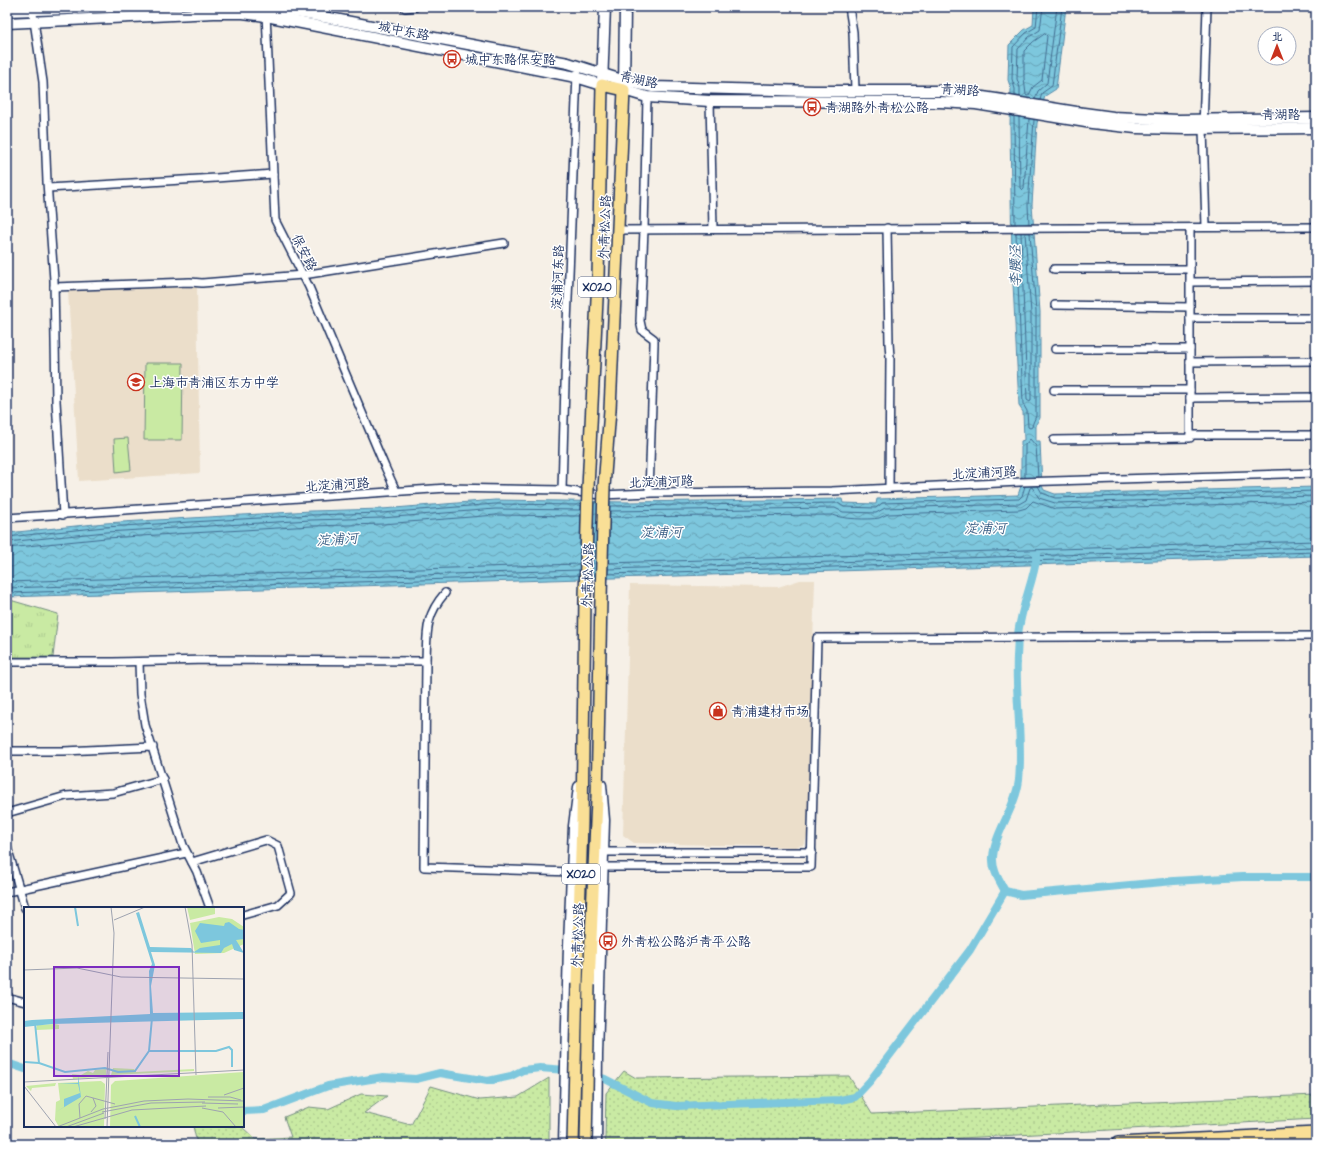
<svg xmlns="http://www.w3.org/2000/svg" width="1323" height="1151" viewBox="0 0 1323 1151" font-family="'Architects Daughter','LXGW WenKai TC',sans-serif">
  <defs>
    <pattern id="grass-dots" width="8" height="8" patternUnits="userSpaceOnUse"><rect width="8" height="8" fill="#c9eaa3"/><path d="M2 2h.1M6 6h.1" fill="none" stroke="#acc98f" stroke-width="1.8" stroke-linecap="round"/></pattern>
    <pattern id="park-tufts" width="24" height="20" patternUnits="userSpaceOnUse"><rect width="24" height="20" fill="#c9eaa3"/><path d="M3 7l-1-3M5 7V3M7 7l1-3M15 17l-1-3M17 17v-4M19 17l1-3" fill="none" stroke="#acc98f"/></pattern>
    <pattern id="water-waves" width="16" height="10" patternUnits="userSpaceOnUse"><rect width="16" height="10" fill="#7dc7dd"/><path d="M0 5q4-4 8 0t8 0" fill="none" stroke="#66a2b6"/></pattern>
  </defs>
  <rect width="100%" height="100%" fill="#f6f0e7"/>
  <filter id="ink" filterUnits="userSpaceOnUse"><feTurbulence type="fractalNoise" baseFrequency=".025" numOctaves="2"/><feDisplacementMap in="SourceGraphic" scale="8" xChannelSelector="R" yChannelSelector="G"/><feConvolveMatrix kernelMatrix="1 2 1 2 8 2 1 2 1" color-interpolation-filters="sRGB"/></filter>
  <g filter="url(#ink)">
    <g fill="#ebdeca">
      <polygon points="197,287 200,473 79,481 68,291"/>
      <polygon points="800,580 815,580 807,836 805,842 803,845 795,847 634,843 623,835 630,585 778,587"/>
    </g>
    <g fill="url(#grass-dots)" stroke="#728c80">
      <polygon points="624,1071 636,1078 849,1076 872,1114 1316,1095 1316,1119 849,1144 607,1144 605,1138 606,1093"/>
      <polygon points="549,1078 549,1144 197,1144 193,1126 241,1126 255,1139 291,1137 284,1117 309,1107 328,1109 361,1094 387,1096 364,1113 411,1125 431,1086 480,1100 518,1097"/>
    </g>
    <polygon fill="url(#park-tufts)" stroke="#728c80" points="10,600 58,614 53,657 7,657 7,602"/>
    <g fill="#c9eaa3" stroke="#728c80">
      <polygon points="145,363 183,363 182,440 144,440"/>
      <polygon points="128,438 131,470 116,472 114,439"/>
    </g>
    <polygon fill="url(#water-waves)" stroke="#568aaa" points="1034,7 1066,7 1056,89 1045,96 1037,123 1032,205 1040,312 1040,418 1036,424 1036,441 1040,441 1042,486 1044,490 1055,494 1316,487 1316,556 7,597 7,533 105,523 311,511 382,509 495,500 629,502 842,499 843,503 876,504 877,499 1018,495 1021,486 1021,441 1024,440 1023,412 1019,406 1012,263 1010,125 1011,89 1008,80 1009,45 1024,30 1033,25"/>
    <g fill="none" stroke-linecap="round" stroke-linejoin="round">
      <g stroke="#426c91" stroke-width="1">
        <polygon points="1045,34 1047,36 1042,80 1033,87 1029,95 1027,96 1026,95 1024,78 1024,51 1033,42"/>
        <polyline points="1015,96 1015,89 1012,79 1013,47 1026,33 1036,27 1038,7"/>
        <polyline points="1020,97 1020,88 1017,79 1018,49 1029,37 1040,30 1043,7"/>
        <polyline points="1035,99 1038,91 1047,83 1057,7"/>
        <polyline points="1040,100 1042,93 1052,86 1062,7"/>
        <polyline points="1014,116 1015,224"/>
        <polyline points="1019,117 1020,188 1022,190 1024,188 1029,119"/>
        <polyline points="1029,224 1028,205 1034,120"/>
        <polyline points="1016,233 1023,404 1027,411 1028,427 1030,428 1032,427 1033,423 1036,416 1036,312 1030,233"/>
        <polyline points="1021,233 1027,400 1030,402 1031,400 1031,313 1025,233"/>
        <polyline points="1025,477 1025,445 1030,439 1036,446 1038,477"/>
        <polyline points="1038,486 1042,493 1055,498 1316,491"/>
        <polyline points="610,506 838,503 844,507 876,508 882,503 1019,499 1022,496 1025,486"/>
        <polyline points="610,511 835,508 843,512 876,513 885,508 1019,504 1026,500 1030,488 1032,487 1039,498 1055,503 1316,496"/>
        <path d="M610 517 833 515C842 519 869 520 879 518 882 517 885 515 888 514L1019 510 1026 508 1033 501 1055 509 1316 502"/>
        <polyline points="7,537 105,527 311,515 382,513 495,504 581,505"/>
        <polyline points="7,542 106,532 311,520 382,518 495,509 581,510"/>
        <polyline points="7,548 106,538 312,526 383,524 496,515 581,516"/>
        <polyline points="608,563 1316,541"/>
        <polyline points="608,569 1316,547"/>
        <polyline points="608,574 1316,552"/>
        <polyline points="7,582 579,564"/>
        <polyline points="7,588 579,570"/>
        <polyline points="7,593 579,575"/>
      </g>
      <g stroke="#7dc7dd" stroke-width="8">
        <path d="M1037 555C1034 579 1024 600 1020 623 1017 633 1018 645 1017 656 1015 697 1023 739 1019 780 1016 807 995 832 993 857 992 870 999 880 1005 891L1021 895 1174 881 1242 877H1316"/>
        <polyline points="7,1063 25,1069"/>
        <polyline points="243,1111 264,1110 328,1086 383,1077 416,1079 440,1073 488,1081 511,1076 523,1070 540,1068 566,1070 605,1079 652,1103 676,1106 840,1100 855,1097 870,1081 970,950 1005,891"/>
      </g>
      <g stroke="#1b2f5e" stroke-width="10">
        <g id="street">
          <polyline points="32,7 43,82 47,182 54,280 56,401 63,515"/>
          <polyline points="849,7 853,32 855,90"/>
          <polyline points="405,8 415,7"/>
          <polyline points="266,13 275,220 309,287 385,467 396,491"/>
          <polyline points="647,97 644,230 640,321 642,330 654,339 654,344 649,493"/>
          <polyline points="710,101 713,229"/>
          <polyline points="48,188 216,178 273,174"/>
          <polyline points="1206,227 1203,129 1207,7"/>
          <polyline points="887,228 889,343 890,357 889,488"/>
          <polyline points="618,230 1316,227"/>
          <polyline points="1054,269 1190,269"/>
          <polyline points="1190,282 1316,281"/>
          <polyline points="54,287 190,282 202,283 303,275 504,243"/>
          <polyline points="1055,305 1190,307"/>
          <polyline points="1190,318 1316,318"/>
          <polyline points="1055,349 1190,349"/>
          <polyline points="1190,362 1316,361"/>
          <polyline points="1054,390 1190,390"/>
          <polyline points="1190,398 1316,397"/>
          <polyline points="1190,435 1316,435"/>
          <polyline points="1054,440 1190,438 1190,228"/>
          <polyline points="562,490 566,349 577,74"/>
          <polyline points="7,518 447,488 562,490 601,495 652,493 832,491 1020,482 1316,473"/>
          <path d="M426 661C427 632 425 616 445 593"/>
          <polyline points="7,662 113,662 210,660 426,661 424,867 572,872"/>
          <polyline points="139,662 140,694 145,725 183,845 197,872 210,908"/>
          <polyline points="7,751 64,751 153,747"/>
          <polyline points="7,813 66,796 113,793 163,779"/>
          <polyline points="7,847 25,908"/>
          <polyline points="604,852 812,852"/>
          <polyline points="192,862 266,840 278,846 291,893 278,905 243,915"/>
          <polyline points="603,867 811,867 817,638 1316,636"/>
          <polyline points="7,892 186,853"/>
          <polyline points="7,997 25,1002"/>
        </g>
      </g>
      <g stroke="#1b2f5e" stroke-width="13">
        <g id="secondary">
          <polyline points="262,7 308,14 568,63 625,81 653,87 813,91 943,91 1009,101 1076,112 1113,117 1178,120 1316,118"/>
          <polyline points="625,7 624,90 647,97 710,101 940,102 976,104 1092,123 1136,128 1187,129 1316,128"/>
          <polyline points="7,11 126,7"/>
          <polyline points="7,23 214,13 243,13 266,16 576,77 602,85 605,7"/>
          <polyline points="564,1144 569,945 574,826 579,787"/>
          <polyline points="596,1144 597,1055 604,820 601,785"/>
        </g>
      </g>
      <g stroke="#1b2f5e" stroke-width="14">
        <g id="primary">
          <polyline points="588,488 598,278 602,85 624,90 610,410 604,487"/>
          <polyline points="577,984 582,821 585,598"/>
          <polyline points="589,985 597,799 601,598"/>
        </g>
      </g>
      <g stroke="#1b2f5e" stroke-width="16">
        <polyline id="highway" points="1118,1144 1316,1134"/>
      </g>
      <use href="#street" stroke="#fff" stroke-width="7"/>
      <use href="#secondary" stroke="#fff" stroke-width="10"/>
      <use href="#primary" stroke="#f9df96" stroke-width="11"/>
      <use href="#highway" stroke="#f9df96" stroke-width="13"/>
      <g stroke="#1b2f5e" stroke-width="14" stroke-linecap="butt">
        <g id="primary-bridge">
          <polyline points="585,598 588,488"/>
          <polyline points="601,598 604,487"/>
          <polyline points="573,1144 577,984"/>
          <polyline points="586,1144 589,985"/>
        </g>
      </g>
      <use href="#primary-bridge" stroke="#f9df96" stroke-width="11"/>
    </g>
  </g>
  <defs>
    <g id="bus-ring" transform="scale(0.9)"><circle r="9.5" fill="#fff" stroke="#c8321e" stroke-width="1.5"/><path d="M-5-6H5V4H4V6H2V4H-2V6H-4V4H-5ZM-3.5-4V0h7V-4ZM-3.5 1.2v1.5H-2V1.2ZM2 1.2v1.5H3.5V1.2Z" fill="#c8321e"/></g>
    <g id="school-ring" transform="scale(0.9)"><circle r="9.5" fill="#fff" stroke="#c8321e" stroke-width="1.5"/><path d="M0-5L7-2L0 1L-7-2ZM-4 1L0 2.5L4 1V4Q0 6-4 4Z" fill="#c8321e"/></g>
    <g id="shop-ring" transform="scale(0.9)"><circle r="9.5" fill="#fff" stroke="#c8321e" stroke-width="1.5"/><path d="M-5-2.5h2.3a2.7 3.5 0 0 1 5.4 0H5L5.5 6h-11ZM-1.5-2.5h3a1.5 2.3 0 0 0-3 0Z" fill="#c8321e"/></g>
  </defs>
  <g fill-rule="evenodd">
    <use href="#bus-ring" x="452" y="59"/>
    <use href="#bus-ring" x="812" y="107"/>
    <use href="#school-ring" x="136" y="382"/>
    <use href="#shop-ring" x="718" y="711"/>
    <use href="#bus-ring" x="608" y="941"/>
  </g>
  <g text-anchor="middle" stroke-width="3" stroke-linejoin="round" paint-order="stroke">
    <g fill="#fff" stroke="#5f6d8e" stroke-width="1">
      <rect x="578" y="277" width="38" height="20" rx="3"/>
      <rect x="562" y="864" width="38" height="20" rx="3"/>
    </g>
    <g font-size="12" font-weight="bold" fill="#1b2f5e">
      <text x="597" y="291">X020</text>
      <text x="581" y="878">X020</text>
    </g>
    <g font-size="13" fill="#1b2f5e" stroke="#fff">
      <text transform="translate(404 30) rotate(11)" y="5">城中东路</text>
      <text transform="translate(639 79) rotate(12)" y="5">青湖路</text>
      <text transform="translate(960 89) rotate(4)" y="5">青湖路</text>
      <text x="1281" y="119">青湖路</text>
      <text transform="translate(604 227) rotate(-88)" y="5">外青松公路</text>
      <text transform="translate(305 252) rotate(63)" y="5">保安路</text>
      <text transform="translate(557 277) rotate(-88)" y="5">淀浦河东路</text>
      <text transform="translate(984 472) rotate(-3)" y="5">北淀浦河路</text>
      <text transform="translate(661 481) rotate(-2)" y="5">北淀浦河路</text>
      <text transform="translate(337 484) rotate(-4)" y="5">北淀浦河路</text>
      <text transform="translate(587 575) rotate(-88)" y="5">外青松公路</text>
      <text transform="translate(577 935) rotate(-88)" y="5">外青松公路</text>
    </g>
    <g font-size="13" fill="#1b2f5e" stroke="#fff" text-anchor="start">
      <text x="465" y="64">城中东路保安路</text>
      <text x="825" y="112">青湖路外青松公路</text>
      <text x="149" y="387">上海市青浦区东方中学</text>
      <text x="731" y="716">青浦建材市场</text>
      <text x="621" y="946">外青松公路沪青平公路</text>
    </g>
    <g font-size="14" font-style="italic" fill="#385d84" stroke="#fff">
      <text transform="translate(1015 266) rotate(-91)" y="5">李腰泾</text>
      <text transform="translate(985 528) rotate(-1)" y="5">淀浦河</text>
      <text transform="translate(661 532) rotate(-1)" y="5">淀浦河</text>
      <text transform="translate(337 539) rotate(-4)" y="5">淀浦河</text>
    </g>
  </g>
  <g transform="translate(24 907)">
    <rect width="220" height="220" fill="#f6f0e7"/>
    <path d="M89 161 110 162 112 165 170 162V164L87 168ZM82 162V169L49 172 48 167 57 168 64 164 69 166 71 163ZM220 165V219L86 220 87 178 91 174ZM77 174 81 177 80 220H35L31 213 32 195 36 193 34 176ZM32 176 31 179 8 181 7 184 2 179Z" fill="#c9eaa3"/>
    <path d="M163 0H191V7L166 13ZM195 10 208 12 220 20V37L200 46 171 47 166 16ZM31 117 35 118V122L12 123 13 118Z" fill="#c9eaa3"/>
    <path d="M115 5 126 40 167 41 170 45 176 41 196 38V33L177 36 171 24 176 16 200 19 201 16 205 15 215 22 220 23V32L212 33 220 46 210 43 208 37 200 41 197 46 127 45 131 58 127 79 129 106 220 105V112L28 117 0 120V114L8 113 126 107 125 64 128 57 112 6ZM54 168 57 190 32 205 40 200V192L56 186 54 177H34L54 176Z" fill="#7dc7dd"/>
    <path fill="none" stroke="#7dc7dd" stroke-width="2" d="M51 0 54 19M128 111 125 144H192L205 140 208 143V160M11 116 15 156 41 165 81 161 94 165 111 164 125 144M1 155 15 156M111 209 116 220"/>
    <path fill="none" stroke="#9ea3b0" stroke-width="1" d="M161 0 168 38 172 168M90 13 121 0M0 63 53 61 97 70 220 72M0 175 220 163M0 179 32 220M200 188 220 181M184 190H206L217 193M178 196 214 197M178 201 199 205 212 220M194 201 220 200M67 205 72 199 69 191M78 205 127 196 181 195M56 211 55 197 62 189 91 197M81 212 84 145M33 220 79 202 120 194 164 192 220 194M42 220 80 206M49 220 108 203 182 199M83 220 90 26 87 0"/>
    <path fill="#7b2cbf" fill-opacity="0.15" stroke="#7b2cbf" stroke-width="2" d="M30 60H155V169H30Z"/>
    <rect width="220" height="220" fill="none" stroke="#1b2f5e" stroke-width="2"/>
  </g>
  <rect width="1323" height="1151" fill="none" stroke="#fff" stroke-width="24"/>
  <rect x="12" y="12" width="1299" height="1127" fill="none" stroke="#1b2f5e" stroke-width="1.5" filter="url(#ink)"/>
  <g transform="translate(1277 46)"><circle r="19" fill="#ffffff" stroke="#a4acbf"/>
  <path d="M0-3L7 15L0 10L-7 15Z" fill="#c8321e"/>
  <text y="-6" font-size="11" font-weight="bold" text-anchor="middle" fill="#1b2f5e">北</text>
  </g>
</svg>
